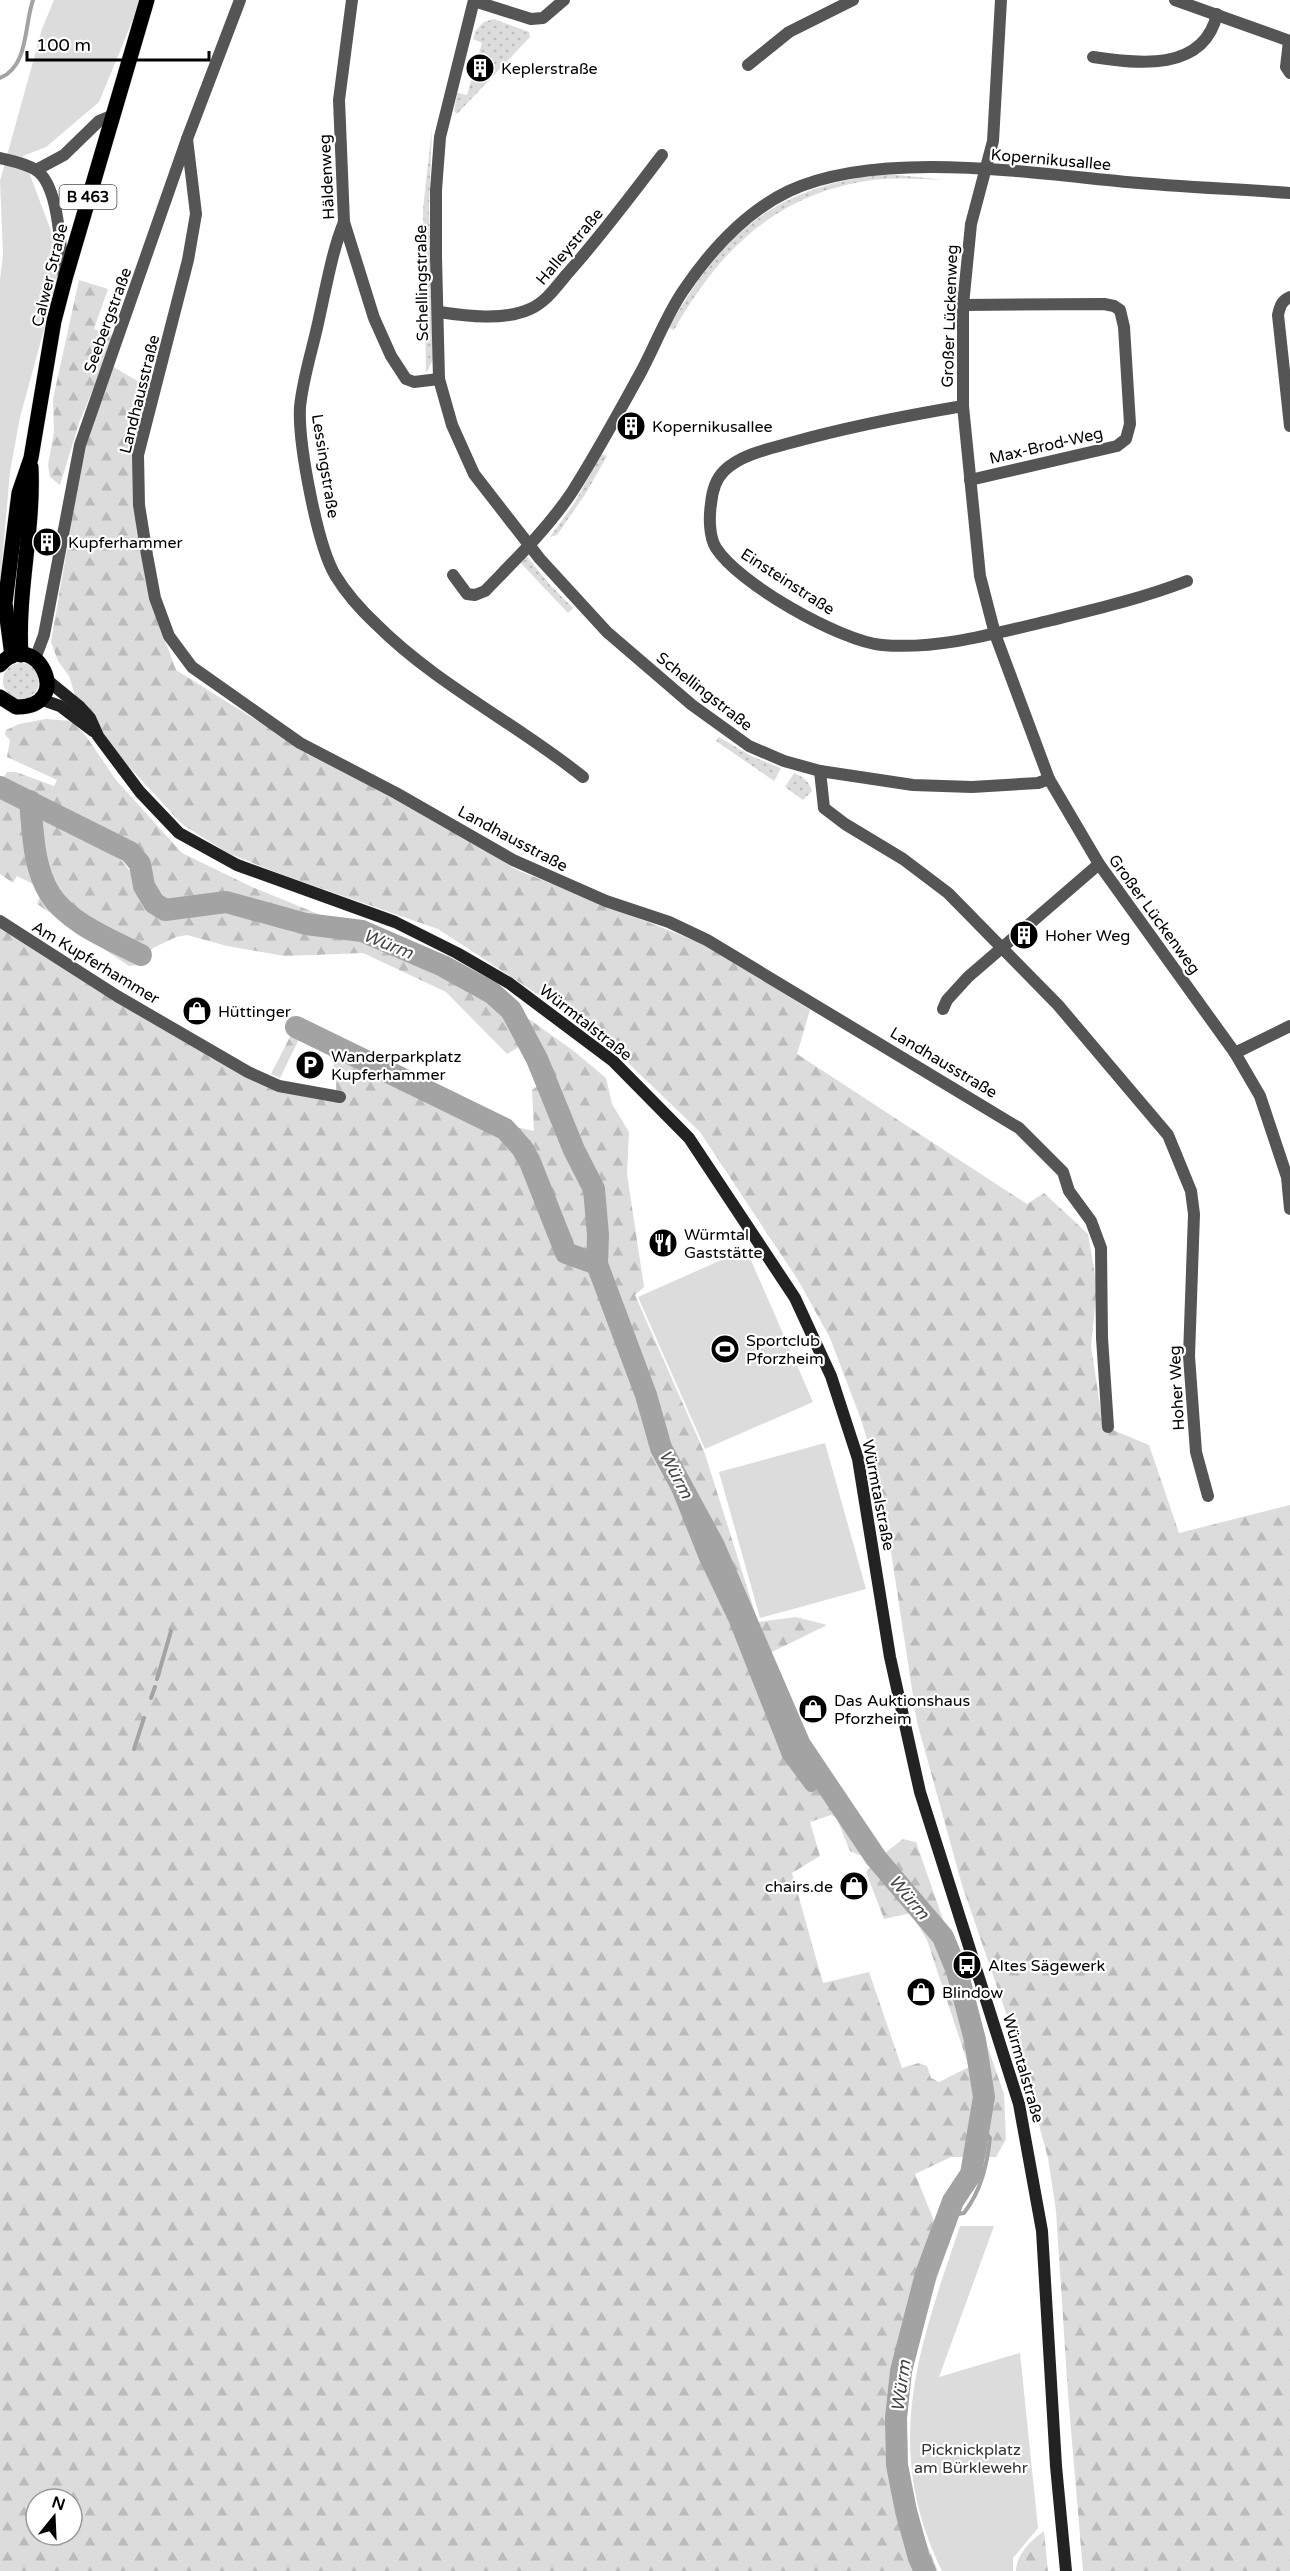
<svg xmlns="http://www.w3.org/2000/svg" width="1290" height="2571" viewBox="0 0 1290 2571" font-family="'Varela Round',sans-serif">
  <defs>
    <pattern id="grass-dots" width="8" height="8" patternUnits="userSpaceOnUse" patternTransform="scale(1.5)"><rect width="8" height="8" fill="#dcdcdc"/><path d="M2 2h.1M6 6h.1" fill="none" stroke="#bbb" stroke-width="1.8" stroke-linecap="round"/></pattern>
    <pattern id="forest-firs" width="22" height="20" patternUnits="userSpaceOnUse" patternTransform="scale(1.5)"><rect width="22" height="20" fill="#dcdcdc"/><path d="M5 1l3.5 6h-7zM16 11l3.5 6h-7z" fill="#bbb"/></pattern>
  </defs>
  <rect width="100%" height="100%" fill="#fff"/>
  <g fill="url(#grass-dots)">
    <polygon points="494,19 529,32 530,37 457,114 454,111 457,93 467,95 482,43 473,39 476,30 484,22"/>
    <polygon points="432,128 429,207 433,360 426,373 423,209"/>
    <path d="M888 174 946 180C922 179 897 177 873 180 777 193 720 249 674 330L669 328C722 232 777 185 888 174Z"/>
    <polygon points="601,454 607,456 586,493 557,535 550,537 575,502"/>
    <polygon points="525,554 550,585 573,608 568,613 518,560"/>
    <circle cx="21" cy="681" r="18"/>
    <polygon points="719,737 751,756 781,768 774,781 716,741"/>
    <path d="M794 773C803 777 809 781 812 791L803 800 785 787Z"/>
  </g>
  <g fill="url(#forest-firs)" fill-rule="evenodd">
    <polygon points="79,280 108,289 94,329 115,336 79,423 60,485 50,477 48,465 54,432 53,399"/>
    <polygon points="112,366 151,389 134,507 145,575 164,638 176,670 288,740 420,810 517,870 708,946 810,1010 797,1054 1027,1204 1044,1193 1088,1234 1097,1287 1091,1346 1103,1426 1149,1445 1179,1533 1290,1505 1290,2571 1083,2571 1068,2394 1056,2211 1048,2158 1018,2048 962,1885 917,1722 882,1493 862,1422 830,1338 798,1280 700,1132 597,1033 438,929 283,875 228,853 183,825 119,756 75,695 69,676 58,661 51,642 87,432"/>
    <polygon points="46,719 72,721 86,736 116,780 182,853 252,887 340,923 339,926 296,920 230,901 208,900 173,907 163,906 156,902 147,885 143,863 124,842 92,822 55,804 27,797 1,781 7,772 16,772 54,786 57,780 7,757 10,740 5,735 6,730 19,724"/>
    <polygon points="0,793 61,824 119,858 131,872 138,892 147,907 162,916 182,916 214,908 235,909 293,932 332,937 358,933 411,956 482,992 503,1010 524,1044 507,1054 446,992 363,953 285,956 227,946 187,935 176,937 153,948 137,965 129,966 37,904 43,889 17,876 13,883 0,874"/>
    <path d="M0 925 227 1064 336 1100C337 1067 336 1046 299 1039L280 1078 271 1074 297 1023H308L507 1125 534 1131 532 1090 549 1078 526 1026 529 1019 575 1052 606 1078 612 1104 629 1132 627 1174 644 1287 635 1295 705 1454 758 1622 796 1617 827 1625 764 1656 796 1726 875 1850 859 1855 850 1851 836 1817 831 1815 810 1822 820 1856 792 1873 823 1983 869 1972 902 2068 919 2063 927 2066 931 2078 939 2082 969 2067 927 1940 911 1913 884 1919 866 1872 885 1853 903 1839 916 1842 1004 2094 1006 2139 996 2157H951L915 2174 937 2228 949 2224 956 2225C909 2353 879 2439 938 2571H0ZM36 2499H72V2535H36Z"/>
    <path d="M1044 2531 1048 2571H1016C1016 2555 1031 2540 1044 2531Z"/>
  </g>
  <g fill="#dcdcdc">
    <polygon points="54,0 141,0 99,102 46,147 23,156 51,231 59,275 20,417 10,472 0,585 0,280 3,254 0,181 42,29"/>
    <polygon points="746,1249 813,1402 705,1449 638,1297"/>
    <polygon points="825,1443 866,1589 760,1618 719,1472"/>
    <path d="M960 2226H994L939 2377 1020 2353 1038 2528 1013 2558V2571H942C881 2447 919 2348 960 2226Z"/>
  </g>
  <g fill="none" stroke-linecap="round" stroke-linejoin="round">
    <g stroke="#a3a3a3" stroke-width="4">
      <path d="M0 78C29 66 24 25 33 0"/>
      <polyline points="157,1679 171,1631"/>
      <polyline points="151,1698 155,1687"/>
      <polyline points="134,1749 144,1718"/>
      <path d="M949 2211 958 2214 964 2213C981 2191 987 2165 990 2138L980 2125"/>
    </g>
    <polyline stroke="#a3a3a3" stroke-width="12" points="661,1448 705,1558 735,1621 788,1755 811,1786"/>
    <g stroke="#a3a3a3" stroke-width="22">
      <polyline points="0,787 130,852 140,864 144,886 154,903 165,910 226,902 306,924 362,931 443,966 492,993 511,1010 537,1059 574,1150 594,1189 598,1235 597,1264 646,1395 661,1448 714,1546 800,1745 876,1858 943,1937 957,1971 975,2040 984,2097 971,2174 953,2201 926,2274 901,2371 896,2418 897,2465 906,2511 919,2558 925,2571"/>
      <path d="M30 801C33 832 33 867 50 894 68 923 112 940 141 955"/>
      <polyline points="296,1027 505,1129 522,1148 530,1162 566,1253 597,1264"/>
    </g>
    <g stroke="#dbdbdb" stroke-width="16">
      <g id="primary">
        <path d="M21 655C17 591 34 530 31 467"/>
        <polyline points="12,656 5,603 19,493 31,458 54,321 65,279 147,0"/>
        <path d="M0 665C35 624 77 708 16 707L0 697"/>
      </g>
    </g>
    <g stroke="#555" stroke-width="12">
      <polyline points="352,0 339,100 344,222 374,318 391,356 406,379 414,382 439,379"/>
      <polyline points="474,0 440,137 436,190 436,257 439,379 452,425 474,474 540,559 607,632 692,705 749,746 784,761 820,771 913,785 972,787 1038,783 1049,779"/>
      <polyline points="1001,0 993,141 971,224 963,305 963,406 980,576 995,634 1049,779 1099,864 1235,1053 1260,1096 1287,1177 1290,1209"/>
      <polyline points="1175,0 1290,41"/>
      <polyline points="474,1 531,19 543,18 564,0"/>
      <polyline points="1289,41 1286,67 1290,73"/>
      <path d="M1093 57C1138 64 1204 72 1217 14"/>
      <polyline points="748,65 789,32 853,0"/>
      <polyline points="187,139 196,214 188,260 138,455 139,505 147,555 155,598 169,636 192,667 300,743 396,793 513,860 606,901 669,922 707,940 1019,1128 1063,1172 1069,1191 1091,1221 1101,1248 1102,1338 1108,1427"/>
      <path d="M344 222C332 252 327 283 320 314 314 345 303 376 300 407 298 443 317 544 335 575 346 593 361 610 376 624 437 685 516 723 583 777"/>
      <path d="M1290 297C1282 300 1280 306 1278 315L1290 426"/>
      <polyline points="963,305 1104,304 1114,306 1120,310 1124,327 1130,424 1126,439 1117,446 970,480"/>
      <path d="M439 312C466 316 504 321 530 309 546 302 556 287 567 274 601 236 631 196 662 155"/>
      <path d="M963 406C904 416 847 427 790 443 768 449 740 455 724 471 715 480 712 492 711 504 709 517 709 537 716 548 739 584 840 641 882 645 938 650 997 633 1052 620 1097 609 1143 598 1187 581"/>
      <path d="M453 575 467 594 475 595 485 591C515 560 548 528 572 492 597 453 619 412 641 372 655 346 666 316 683 291 710 251 745 212 789 191 879 149 1030 173 1127 182 1181 187 1236 189 1290 193"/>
      <polyline points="35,659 44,635 80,445 187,139 240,0"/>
      <polyline points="820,771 824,808 845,824 903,859 948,893 1058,1005 1168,1135 1191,1191 1194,1214 1189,1356 1196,1452 1208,1496"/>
      <polyline points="0,921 117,996 248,1072 279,1086 340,1097"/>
      <polyline points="943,1009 947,1000 968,977 1099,864"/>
      <polyline points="1235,1053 1290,1026"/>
    </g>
    <g stroke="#555" stroke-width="12">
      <path d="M0 158C12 161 25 163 36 170 60 186 60 250 64 278"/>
      <polyline points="36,170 64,155 99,121 111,116"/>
    </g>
    <g stroke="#222" stroke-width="12">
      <polyline points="47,680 80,707 90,718 98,736 140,792 179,833 237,865 395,922 457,953 509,983 613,1061 689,1138 795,1298 831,1376 858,1459 890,1657 920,1792 1019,2104 1042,2231 1056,2466 1066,2571"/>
      <polyline points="40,699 60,706 93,731"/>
    </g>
    <use href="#primary" stroke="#000" stroke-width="15"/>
  </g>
  <defs>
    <g id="building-disc" transform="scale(1.5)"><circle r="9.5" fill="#000" stroke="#fff"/><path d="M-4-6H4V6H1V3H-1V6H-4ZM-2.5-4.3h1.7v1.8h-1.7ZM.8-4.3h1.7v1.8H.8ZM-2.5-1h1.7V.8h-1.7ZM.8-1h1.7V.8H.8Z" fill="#fff"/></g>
    <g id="shop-disc" transform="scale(1.5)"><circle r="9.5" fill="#000" stroke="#fff"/><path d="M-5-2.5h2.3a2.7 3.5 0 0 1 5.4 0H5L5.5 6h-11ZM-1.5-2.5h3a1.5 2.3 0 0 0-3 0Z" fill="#fff"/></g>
    <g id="parking-disc" transform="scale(1.5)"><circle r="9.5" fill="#000" stroke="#fff"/><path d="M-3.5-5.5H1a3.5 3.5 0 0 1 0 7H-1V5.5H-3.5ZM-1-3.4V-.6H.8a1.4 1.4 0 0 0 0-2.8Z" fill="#fff"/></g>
    <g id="restaurant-disc" transform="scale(1.5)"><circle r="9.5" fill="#000" stroke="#fff"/><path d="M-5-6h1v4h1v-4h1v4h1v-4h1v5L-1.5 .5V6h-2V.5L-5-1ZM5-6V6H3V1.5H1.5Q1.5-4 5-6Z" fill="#fff"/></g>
    <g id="stadium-disc" transform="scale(1.5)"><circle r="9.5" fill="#000" stroke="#fff"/><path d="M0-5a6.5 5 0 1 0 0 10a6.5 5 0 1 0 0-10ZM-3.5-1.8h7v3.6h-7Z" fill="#fff"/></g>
    <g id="bus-disc" transform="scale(1.5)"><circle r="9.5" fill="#000" stroke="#fff"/><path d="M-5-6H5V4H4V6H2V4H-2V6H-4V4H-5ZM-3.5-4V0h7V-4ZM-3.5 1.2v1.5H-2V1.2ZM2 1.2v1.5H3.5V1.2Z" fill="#fff"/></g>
  </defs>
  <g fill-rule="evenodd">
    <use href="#building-disc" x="480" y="68"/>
    <use href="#building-disc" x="631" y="426"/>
    <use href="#building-disc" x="47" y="542"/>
    <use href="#building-disc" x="1024" y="935"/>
    <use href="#shop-disc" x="197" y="1011"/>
    <use href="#parking-disc" x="310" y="1065"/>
    <use href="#restaurant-disc" x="663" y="1243"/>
    <use href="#stadium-disc" x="725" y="1349"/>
    <use href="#shop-disc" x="813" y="1709"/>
    <use href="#shop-disc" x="854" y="1886"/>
    <use href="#bus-disc" x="967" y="1965"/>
    <use href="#shop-disc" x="921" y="1992"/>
  </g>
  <g text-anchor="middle" stroke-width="4.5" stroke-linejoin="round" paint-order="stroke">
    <rect fill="#fff" stroke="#4c4c4c" stroke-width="1.5" x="59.5" y="185" width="57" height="24" rx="4.5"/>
    <g font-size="15" font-weight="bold" fill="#000">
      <text x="88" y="202">B 463</text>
    </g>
    <g font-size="16" fill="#000" stroke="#fff" text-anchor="start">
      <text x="501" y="74">Keplerstraße</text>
      <text x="652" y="432">Kopernikusallee</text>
      <text x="68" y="548">Kupferhammer</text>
      <text x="1045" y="941">Hoher Weg</text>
      <text x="218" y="1017">Hüttinger</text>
      <text x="331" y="1062">Wanderparkplatz<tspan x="331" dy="18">Kupferhammer</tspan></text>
      <text x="684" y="1240">Würmtal<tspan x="684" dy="18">Gaststätte</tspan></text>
      <text x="746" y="1346">Sportclub<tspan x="746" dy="18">Pforzheim</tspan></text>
      <text x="834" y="1706">Das Auktionshaus<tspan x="834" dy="18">Pforzheim</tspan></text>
      <text x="833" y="1892" text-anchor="end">chairs.de</text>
      <text x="988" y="1971">Altes Sägewerk</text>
      <text x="942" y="1998">Blindow</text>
    </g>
    <g font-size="16" fill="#000" stroke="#fff">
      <text transform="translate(1051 159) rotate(5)" y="6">Kopernikusallee</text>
      <text transform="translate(326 177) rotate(-93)" y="6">Häldenweg</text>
      <text transform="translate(569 246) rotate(-50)" y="6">Halleystraße</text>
      <text transform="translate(49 275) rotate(-76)" y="6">Calwer Straße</text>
      <text transform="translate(421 283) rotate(-91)" y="6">Schellingstraße</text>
      <text transform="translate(949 316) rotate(-88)" y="6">Großer Lückenweg</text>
      <text transform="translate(107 320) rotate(-70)" y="6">Seebergstraße</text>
      <text transform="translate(139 394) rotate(-76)" y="6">Landhausstraße</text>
      <text transform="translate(1046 445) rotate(-13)" y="6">Max-Brod-Weg</text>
      <text transform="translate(326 466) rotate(81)" y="6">Lessingstraße</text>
      <text transform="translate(788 581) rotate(33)" y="6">Einsteinstraße</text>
      <text transform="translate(705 691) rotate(38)" y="6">Schellingstraße</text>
      <text transform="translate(513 838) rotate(28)" y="6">Landhausstraße</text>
      <text transform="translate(1155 914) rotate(54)" y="6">Großer Lückenweg</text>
      <text transform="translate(96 962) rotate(31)" y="6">Am Kupferhammer</text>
      <text transform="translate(586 1022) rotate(38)" y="6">Würmtalstraße</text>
      <text transform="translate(944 1062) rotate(31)" y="6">Landhausstraße</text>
      <text transform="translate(1176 1388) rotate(-93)" y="6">Hoher Weg</text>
      <text transform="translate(879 1495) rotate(79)" y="6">Würmtalstraße</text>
      <text transform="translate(1024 2068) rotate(74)" y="6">Würmtalstraße</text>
    </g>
    <g font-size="16" fill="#333" stroke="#fff">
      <text x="971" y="2455">Picknickplatz<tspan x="971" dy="18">am Bürklewehr</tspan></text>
    </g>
    <g font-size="18" font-style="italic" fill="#444" stroke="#fff">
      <text transform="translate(388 944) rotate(22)" y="6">Würm</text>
      <text transform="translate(676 1474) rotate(62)" y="6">Würm</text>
      <text transform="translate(909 1897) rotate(50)" y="6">Würm</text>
      <text transform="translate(901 2386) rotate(-82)" y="6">Würm</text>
    </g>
  </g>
  <g transform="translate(54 2517) rotate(18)"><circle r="28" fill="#ffffff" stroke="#999999" stroke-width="1.5"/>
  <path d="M0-4.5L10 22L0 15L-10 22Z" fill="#000000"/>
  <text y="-9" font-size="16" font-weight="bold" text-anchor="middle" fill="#000000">N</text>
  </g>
  <path d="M27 51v9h182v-9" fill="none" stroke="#000000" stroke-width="3"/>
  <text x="36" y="51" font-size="18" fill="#000000" stroke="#ffffff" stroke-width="4.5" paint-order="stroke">100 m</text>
</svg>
